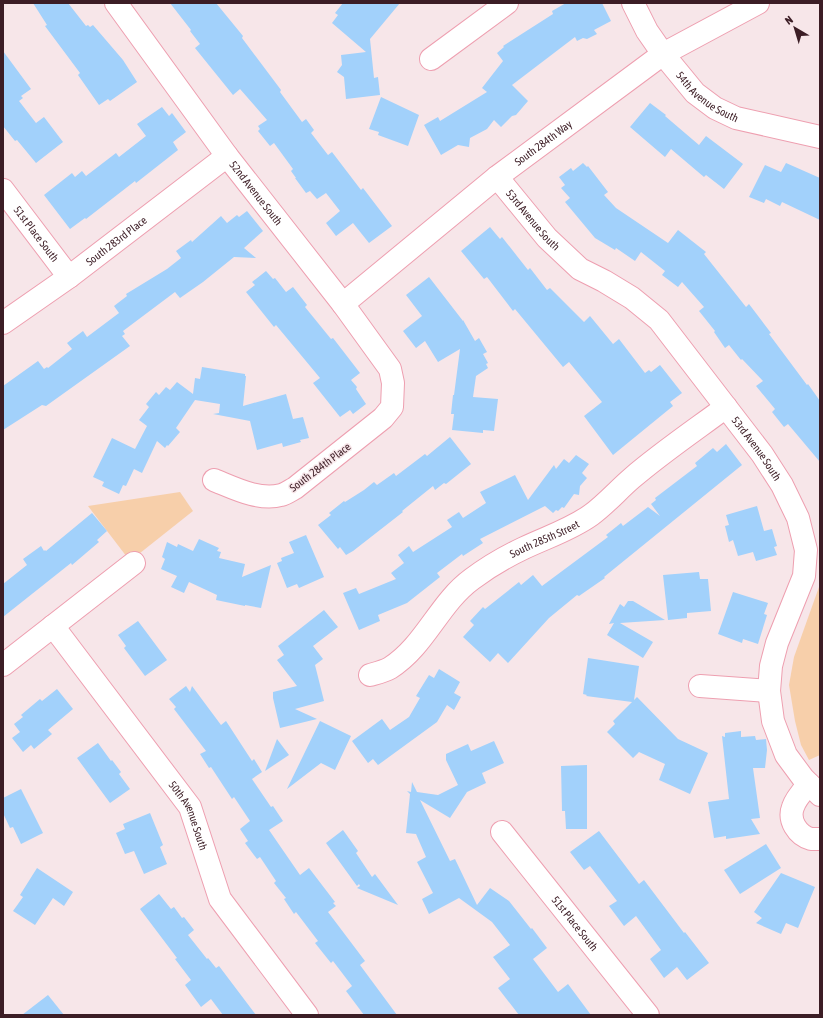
<svg xmlns="http://www.w3.org/2000/svg" width="823" height="1018" viewBox="0 0 823 1018" font-family="'Asap Condensed',sans-serif">
  <rect width="100%" height="100%" fill="#f7e6e9"/>
  <g fill="#f7cfaa">
    <polygon points="180,492 193,511 130,561 88,506"/>
    <polygon points="819,587 820,755 809,760 801,745 795,721 789,685 794,657"/>
  </g>
  <g fill="#a2d1fb">
    <polygon points="33,3 68,3 86,26 88,25 90,27 93,25 123,60 137,82 110,101 108,99 99,105 78,75 80,73 45,26 47,25"/>
    <polygon points="170,3 216,3 243,36 242,38 281,90 280,92 302,122 306,119 314,130 311,133 328,155 332,152 361,190 363,188 392,226 369,243 353,223 336,236 326,223 340,211 326,193 317,199 310,191 306,193 295,178 296,178 291,171 293,169 274,143 270,146 258,131 260,129 258,126 267,120 240,89 233,95 195,48 200,44 190,31 191,30"/>
    <polygon points="343,3 400,3 370,39 374,78 378,77 380,95 346,99 344,77 337,72 342,65 341,55 366,52 332,23 338,15 335,13"/>
    <polygon points="566,3 602,3 611,21 594,30 597,34 587,39 583,38 577,41 575,37 512,85 528,101 516,115 512,116 501,127 494,120 487,129 470,138 469,147 458,145 441,155 424,125 438,117 440,121 487,92 482,88 503,61 497,53 504,47 503,46 553,14 552,11"/>
    <polygon points="3,51 31,89 21,96 23,98 19,101 36,123 44,117 63,142 36,163 17,140 15,141 3,126"/>
    <polygon points="381,97 419,115 408,146 378,135 379,132 369,129"/>
    <polygon points="650,103 666,115 665,116 699,145 706,136 743,164 724,189 706,175 704,177 671,149 665,157 630,127"/>
    <polygon points="162,107 169,116 172,113 186,132 173,142 178,150 136,183 135,181 86,219 85,218 70,229 44,195 72,173 75,177 82,171 86,176 116,153 119,157 146,136 137,124"/>
    <polygon points="583,163 587,167 588,166 608,192 604,195 616,208 668,243 678,230 706,252 704,254 746,307 749,304 771,333 769,334 807,385 808,384 820,401 820,462 788,424 784,427 772,412 775,409 756,386 763,381 742,359 741,360 729,345 725,348 714,332 715,331 699,311 704,307 682,282 678,287 662,275 665,271 641,252 635,261 616,248 615,250 595,238 565,202 570,198 561,188 565,185 559,177 571,168 573,171"/>
    <polygon points="786,163 820,178 820,220 782,202 780,206 766,199 764,203 749,197 765,165 781,172"/>
    <polygon points="247,211 263,231 244,248 256,258 234,257 203,282 180,298 175,292 123,331 125,334 122,336 130,346 46,406 42,405 3,430 3,386 38,361 44,369 47,367 48,368 72,349 67,343 83,331 87,337 119,313 114,306 127,296 126,294 167,269 181,258 176,251 191,240 192,242 221,216 227,223 237,215 239,217"/>
    <polygon points="490,227 500,239 502,237 528,270 530,268 547,290 550,288 584,322 590,316 613,344 619,339 645,373 649,370 651,372 660,365 682,393 670,402 673,406 613,455 584,416 602,402 569,362 563,367 515,309 513,311 487,277 484,279 461,251"/>
    <polygon points="266,271 273,279 275,278 286,292 293,287 307,305 305,307 331,339 333,338 360,373 351,380 357,387 356,389 366,404 353,414 350,410 340,417 313,383 320,378 276,325 274,327 246,292 255,285 252,282"/>
    <polygon points="429,277 463,321 463,320 475,341 479,338 487,352 483,354 488,363 486,364 488,368 476,376 473,397 498,399 494,431 483,430 483,433 452,430 454,414 451,414 453,395 454,395 460,349 438,362 425,341 416,348 403,331 422,316 406,295"/>
    <polygon points="202,367 245,374 245,376 246,376 243,406 286,394 293,419 303,417 309,438 300,440 301,442 283,447 282,443 257,450 250,421 213,414 219,413 220,404 195,400 176,428 180,432 168,446 167,445 165,448 157,441 142,473 134,469 126,486 123,485 119,494 102,486 104,482 93,477 112,438 135,449 147,426 139,420 149,407 146,404 156,392 159,395 166,387 170,390 177,382 193,394 195,378 200,379"/>
    <polygon points="450,437 471,464 446,484 444,483 435,490 433,486 402,511 403,512 353,551 346,555 340,547 338,549 318,525 331,515 329,513 344,501 345,502 364,490 374,482 377,485 394,473 396,476 425,454 427,456"/>
    <polygon points="726,444 742,465 604,577 605,578 579,596 577,595 549,618 508,663 498,653 490,662 463,637 474,625 470,621 483,607 485,609 519,582 521,585 533,575 542,586 608,537 606,535 621,523 623,526 648,507 660,516 651,504 656,500 655,498 697,466 695,463 713,448 717,452"/>
    <polygon points="576,455 589,464 582,473 587,478 580,486 579,495 574,494 564,508 562,507 558,511 556,510 553,513 545,506 480,539 483,543 463,556 462,554 437,573 440,577 407,603 378,615 380,621 359,630 343,593 356,588 359,594 396,579 391,573 404,563 398,555 409,546 413,552 452,527 447,520 459,512 463,518 486,503 480,492 515,475 528,500 554,465 556,469 564,459 569,463"/>
    <polygon points="757,506 764,531 772,529 777,546 774,547 777,555 756,561 753,552 738,556 733,540 729,542 725,526 729,525 726,515"/>
    <polygon points="92,513 107,531 97,540 99,542 72,565 71,563 3,617 3,584 27,565 23,559 41,546 44,551 45,550 46,551"/>
    <polygon points="306,535 324,577 299,588 297,584 287,588 277,563 282,561 281,558 294,553 289,542"/>
    <polygon points="199,539 219,548 217,551 221,552 219,558 245,564 242,577 271,565 261,608 245,605 245,606 216,600 217,595 189,582 184,593 171,587 177,576 161,569 165,559 162,557 167,542 177,547 178,544 193,551"/>
    <polygon points="699,572 700,579 708,579 711,611 687,613 687,618 668,620 663,575"/>
    <polygon points="733,592 768,603 764,614 767,615 758,644 743,639 742,643 718,634"/>
    <polygon points="628,601 633,601 665,620 620,623 653,642 643,658 607,635 614,623 609,624 620,604 624,607"/>
    <polygon points="324,610 338,627 313,646 323,659 315,665 324,701 295,709 317,719 280,728 273,698 273,692 297,686 277,660 284,655 278,646"/>
    <polygon points="138,621 167,660 145,676 124,648 126,646 118,635"/>
    <polygon points="588,658 639,666 634,700 637,697 678,739 708,753 690,794 659,780 665,764 639,752 633,758 607,732 615,724 613,721 632,702 586,696 587,695 583,694"/>
    <polygon points="439,669 460,682 454,693 461,697 454,710 447,705 437,722 378,765 373,759 368,763 352,741 382,719 390,730 409,717 420,698 416,696 429,675 434,678"/>
    <polygon points="186,686 190,692 192,686 221,725 226,721 252,761 254,759 262,772 252,779 271,807 273,806 283,821 269,830 300,875 309,868 335,902 333,903 336,906 328,912 365,961 360,965 397,1015 364,1015 346,991 352,986 333,961 331,963 315,943 318,941 296,912 294,914 284,899 286,898 274,883 276,881 260,857 257,859 245,843 248,841 240,829 250,821 234,797 232,799 211,767 209,768 200,754 206,751 174,709 176,707 169,699"/>
    <polygon points="57,689 73,709 48,730 52,734 34,749 31,745 23,752 12,738 20,732 14,724 23,717 21,715 40,699 42,701"/>
    <polygon points="320,721 351,736 335,770 321,763 287,789"/>
    <polygon points="741,731 741,737 755,736 756,740 766,739 767,750 765,768 753,768 760,818 751,819 760,834 726,839 726,836 714,838 708,802 729,799 722,736 725,737 725,733"/>
    <polygon points="277,739 289,755 265,771"/>
    <polygon points="494,741 504,763 482,773 486,783 467,792 450,818 420,800 450,861 455,859 477,905 490,888 509,901 531,929 532,928 547,948 533,959 558,992 568,984 591,1015 519,1015 498,988 510,979 493,957 510,945 492,922 459,898 429,914 422,899 433,893 417,862 426,857 416,834 406,833 410,794 407,791 411,792 412,782 417,792 438,795 458,785 446,760 446,754 468,744 471,751"/>
    <polygon points="98,743 111,761 112,760 121,772 119,774 130,789 110,803 77,758"/>
    <polygon points="587,765 587,829 566,829 565,811 562,811 561,766"/>
    <polygon points="21,789 43,833 21,844 13,827 10,828 3,813 3,798"/>
    <polygon points="150,813 163,845 160,847 167,864 144,874 134,851 125,854 116,833 125,829 123,824"/>
    <polygon points="343,830 358,851 356,853 372,877 375,874 398,905 357,888 360,886 359,884 357,886 326,843"/>
    <polygon points="599,831 639,884 644,880 684,933 685,932 709,963 687,980 677,967 664,978 650,959 661,950 636,916 624,926 609,906 617,901 590,866 584,870 570,852"/>
    <polygon points="766,844 781,868 740,894 724,870"/>
    <polygon points="37,868 73,892 64,906 53,898 35,925 13,911 23,897 20,895"/>
    <polygon points="781,873 815,887 798,928 786,923 781,934 756,923 762,918 754,912"/>
    <polygon points="159,894 171,909 174,907 182,918 184,917 194,930 188,935 207,959 208,958 216,968 219,966 256,1015 223,1015 211,999 201,1007 185,985 191,980 175,959 177,958 140,909"/>
    <polygon points="48,995 64,1015 22,1015"/>
  </g>
  <g fill="none" stroke-linecap="round" stroke-linejoin="round">
    <g stroke="#ee9fb0" stroke-width="24">
      <g id="minor">
        <path id="s1" d="M116 3 227 156 343 304 390 369 393 383 392 407 383 418 295 488C291 490 286 494 281 495 259 501 234 488 214 480"/>
        <path id="s2" d="M633 3 647 31 663 54 695 93 715 108 736 118 820 137"/>
        <polyline points="431,59 507,3"/>
        <path id="s3" d="M497 177 547 238 580 269 604 281 632 298 659 320 762 454 782 485 798 518 806 550 804 576 777 643 771 666 769 691 773 721 786 755 803 778 820 795"/>
        <path id="s4" d="M3 190 69 277"/>
        <path id="s5" d="M343 304 497 177 663 54 758 3"/>
        <path id="s6" d="M3 323 69 277 227 156"/>
        <path id="s7" d="M53 626 190 807 220 899 307 1015"/>
        <polyline points="3,665 134,563"/>
        <path id="s8" d="M370 675C377 673 385 671 390 668 425 646 439 603 472 579 488 567 505 557 524 548 547 537 570 530 591 515 606 504 618 490 632 478 661 453 695 430 726 407"/>
        <polyline points="700,686 769,691"/>
        <path d="M809 784C803 791 796 798 793 807 788 820 797 835 811 839 813 839 817 839 820 839"/>
        <path id="s9" d="M502 832 648 1015"/>
      </g>
    </g>
    <use href="#minor" stroke="#fff" stroke-width="22"/>
  </g>
  <g text-anchor="middle" stroke-width="3" stroke-linejoin="round" paint-order="stroke">
    <g font-size="11" fill="#3c1d25" stroke="#f7e6e9">
      <text dy="4" stroke="none"><textPath href="#s2" startOffset="122">54th Avenue South</textPath></text>
      <text dy="4" stroke="none"><textPath href="#s5" startOffset="257">South 284th Way</textPath></text>
      <text dy="4" stroke="none"><textPath href="#s1" startOffset="236">52nd Avenue South</textPath></text>
      <text dy="4" stroke="none"><textPath href="#s3" startOffset="56">53rd Avenue South</textPath></text>
      <text dy="4" stroke="none"><textPath href="#s4" startOffset="55">51st Place South</textPath></text>
      <text dy="4" stroke="none"><textPath href="#s6" startOffset="140">South 283rd Place</textPath></text>
      <text dy="4" stroke="none"><textPath href="#s3" startOffset="380">53rd Avenue South</textPath></text>
      <text transform="translate(320 467) rotate(-37)" y="4">South 284th Place</text>
      <text dy="4" stroke="none"><textPath href="#s8" startOffset="226">South 285th Street</textPath></text>
      <text dy="4" stroke="none"><textPath href="#s7" startOffset="234">50th Avenue South</textPath></text>
      <text dy="4" stroke="none"><textPath href="#s9" startOffset="117">51st Place South</textPath></text>
    </g>
  </g>
  <rect width="823" height="1018" fill="none" stroke="#3c1d25" stroke-width="8"/>
  <g transform="translate(795 28) rotate(322)" stroke="#f7e6e9" stroke-width="3" paint-order="stroke">
  <path d="M0-3L7 15L0 10L-7 15Z" fill="#3c1d25"/>
  <text y="-6" font-size="11" font-weight="bold" text-anchor="middle" fill="#3c1d25">N</text>
  </g>
</svg>
